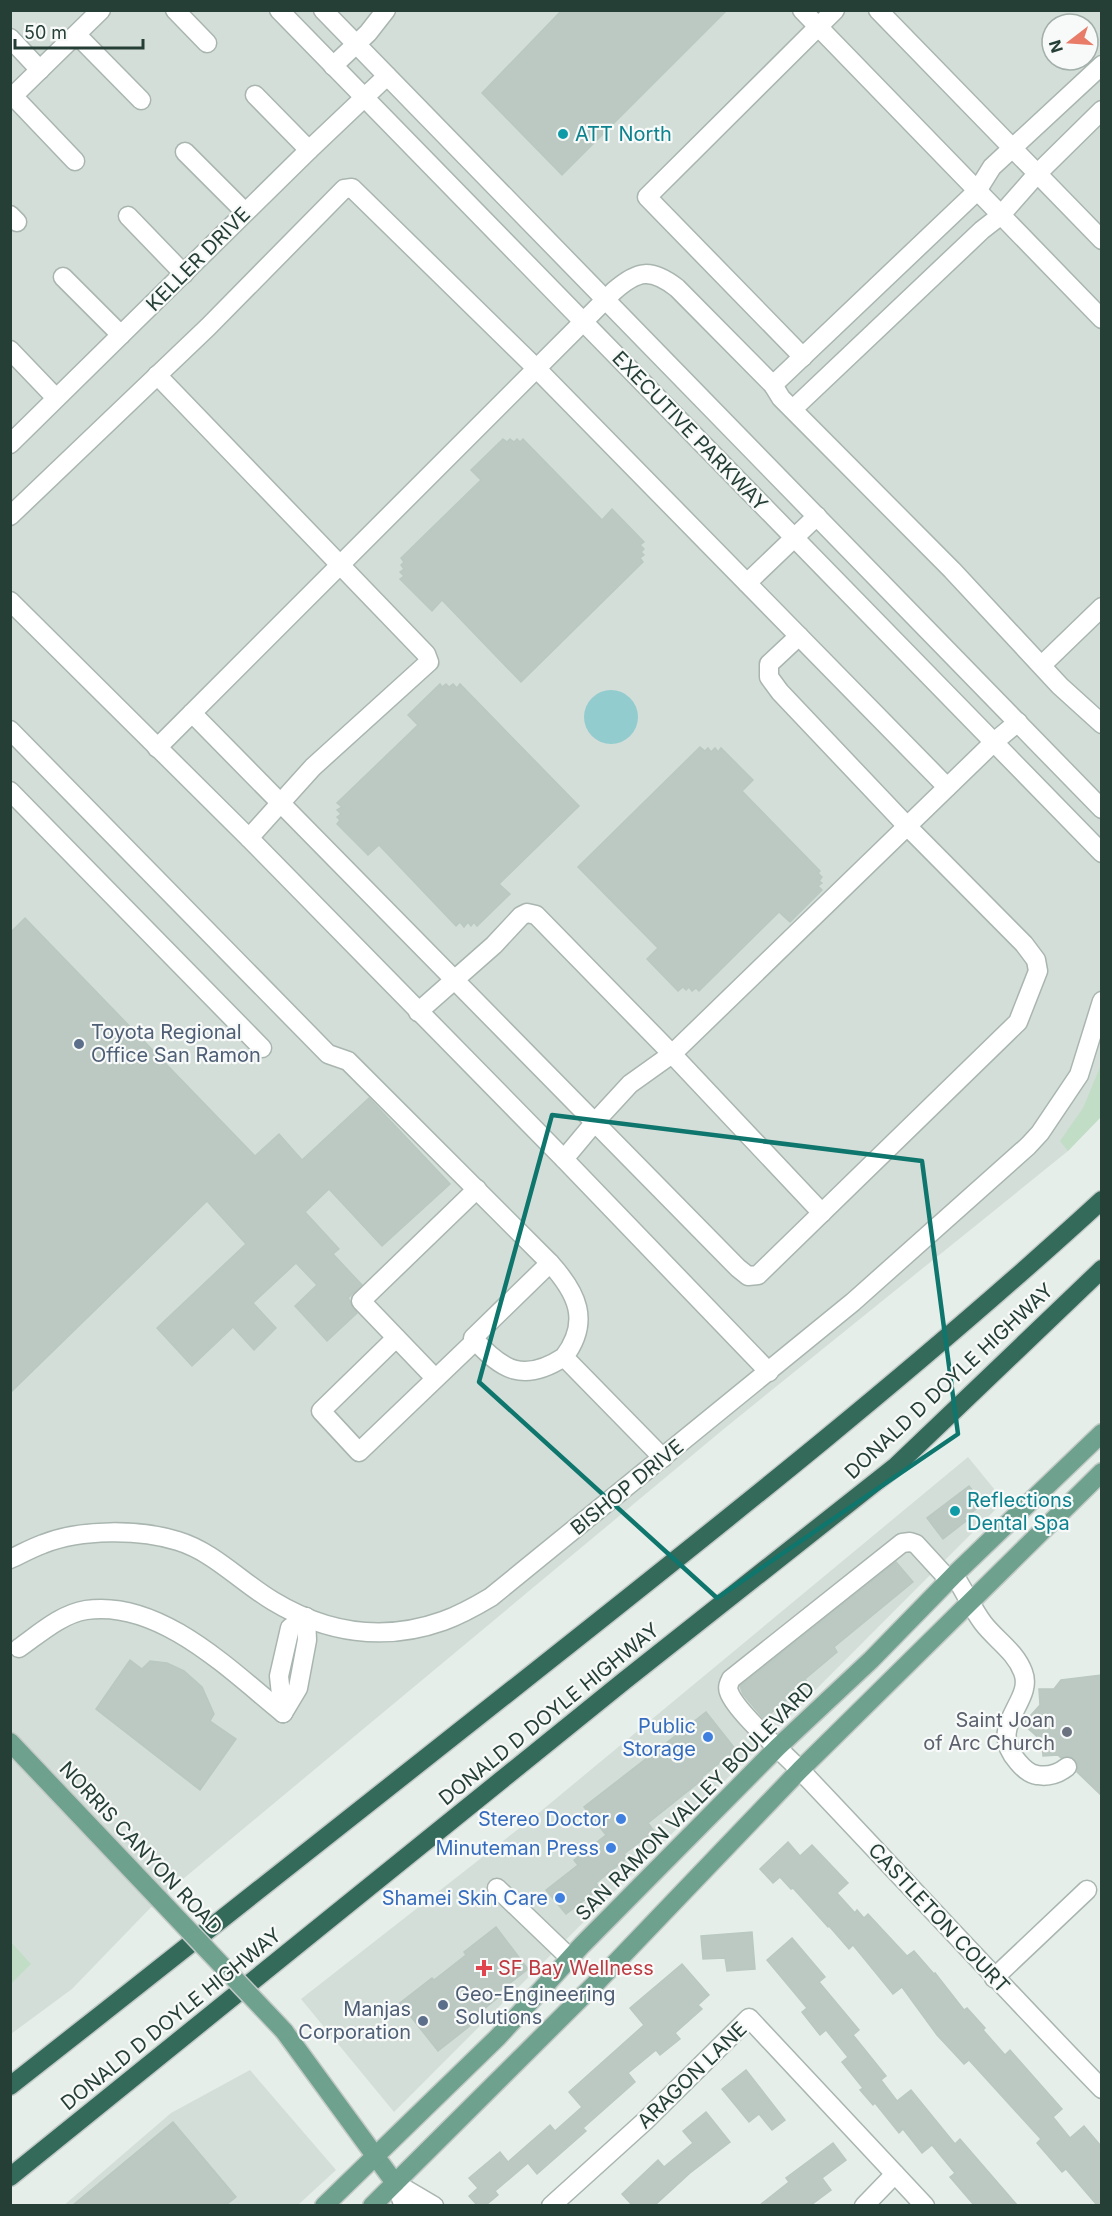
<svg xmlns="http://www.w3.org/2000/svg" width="1112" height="2216" viewBox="0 0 1112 2216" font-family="Inter,sans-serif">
  <rect width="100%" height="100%" fill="#e6eeea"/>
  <g fill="#d4ded9" fill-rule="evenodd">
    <path d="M11 11H1101V1116L1068 1151 725 1428 159 1899 72 1989 11 2034ZM1052 24H1088V60H1052Z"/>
    <polygon points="968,1457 1004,1501 394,2112 301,1999 535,1816"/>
    <polygon points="250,2070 336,2170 298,2205 63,2206 171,2113"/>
  </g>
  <g fill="#c1ddc6">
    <polygon points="1101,1065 1101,1117 1068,1151 1060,1141 1083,1108"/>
    <polygon points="11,1942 31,1964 11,1984"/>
  </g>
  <circle fill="#92cccf" cx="611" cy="717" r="27"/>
  <g fill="#bcc9c2" stroke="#b9c8c0" stroke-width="1.5">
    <polygon points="562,10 727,10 562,175 482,93"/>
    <polygon points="503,439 507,442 510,439 514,442 517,439 520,442 523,439 602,520 612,509 644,542 640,545 644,549 641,552 644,555 640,558 643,562 521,682 442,600 432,611 400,579 404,576 400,572 404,569 401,565 404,562 401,558 481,480 471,470"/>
    <polygon points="440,684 442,687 446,684 449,687 453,684 457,688 460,684 579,806 499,884 510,894 477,926 474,922 471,926 468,922 464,927 460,922 456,926 379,845 368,855 337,824 340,820 337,817 341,814 337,810 342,807 337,803 418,725 408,715"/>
    <polygon points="700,747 705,751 708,748 711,752 715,748 718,752 721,748 753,780 742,791 820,871 818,873 822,877 819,881 822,883 818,886 822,890 790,922 779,912 699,991 696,988 692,991 689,987 686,990 683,987 678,991 647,959 658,948 578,867"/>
    <polygon points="25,918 255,1156 279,1134 302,1160 369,1098 450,1184 382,1246 329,1189 305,1212 339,1249 333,1254 362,1285 348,1298 357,1313 327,1341 295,1306 317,1285 296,1263 253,1303 276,1328 254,1350 233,1327 192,1366 157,1328 246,1244 207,1201 10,1393 10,933"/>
    <polygon points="969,1486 983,1504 964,1518 966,1521 943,1539 927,1518"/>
    <polygon points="896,1562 913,1582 834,1647 837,1652 805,1679 807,1682 764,1719 743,1694 740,1686"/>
    <polygon points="130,1660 142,1669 150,1661 167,1663 184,1671 202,1687 214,1714 210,1721 236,1739 200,1790 96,1709"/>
    <polygon points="1101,1675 1101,1795 1077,1772 1078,1765 1072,1757 1061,1758 1058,1755 1043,1756 1042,1741 1023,1724 1040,1705 1039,1689 1054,1689 1061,1680"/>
    <polygon points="706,1712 736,1750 702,1777 703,1779 648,1823 654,1831 624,1854 627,1858 596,1883 600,1888 566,1914 546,1890 578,1865 574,1860 606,1835 584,1807"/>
    <polygon points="788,1842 800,1856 812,1845 848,1883 837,1893 855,1913 857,1910 864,1918 868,1914 907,1956 914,1951 934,1974 935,1973 964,2010 967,2008 985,2028 983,2030 1005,2055 1010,2050 1062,2109 1053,2117 1070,2138 1084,2126 1101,2146 1101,2205 1097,2205 1066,2169 1062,2172 1037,2143 1041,2139 969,2060 964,2064 937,2035 902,1987 893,1994 853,1945 849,1949 829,1926 828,1927 793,1888 791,1889 780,1877 773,1883 760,1869"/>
    <polygon points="496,1927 528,1969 497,1993 500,1996 468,2022 471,2025 438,2051 400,2003 432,1978 434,1980 466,1955 464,1952"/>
    <polygon points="752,1932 755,1969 727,1971 725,1958 703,1959 701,1936"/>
    <polygon points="792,1938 825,1977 819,1982 859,2030 853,2035 886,2076 881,2080 897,2101 911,2090 955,2144 960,2139 1017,2205 974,2205 950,2177 955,2173 932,2145 922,2153 903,2129 899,2133 875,2103 873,2105 860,2090 863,2088 842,2062 848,2057 826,2030 820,2035 802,2012 807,2008 767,1960"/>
    <polygon points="682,1964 709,1995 698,2005 702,2009 675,2033 680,2039 660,2055 656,2050 628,2073 635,2082 583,2128 586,2131 537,2174 528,2163 495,2191 498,2195 486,2205 477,2205 469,2196 478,2188 469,2178 500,2152 508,2162 550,2125 555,2131 582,2107 569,2092 644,2025 630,2008"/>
    <polygon points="746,2070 785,2120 772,2130 759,2114 749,2122 722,2089"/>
    <polygon points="706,2112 730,2142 690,2173 655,2205 632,2205 622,2194 658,2160 664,2167 693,2143 683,2131"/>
    <polygon points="173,2122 236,2197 226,2205 73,2205"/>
    <polygon points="833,2143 846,2160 822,2178 831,2190 811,2205 760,2205 789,2182 786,2178"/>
  </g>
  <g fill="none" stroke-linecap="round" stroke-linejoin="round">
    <g stroke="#a9b6b0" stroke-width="21">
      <g id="minor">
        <polyline points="175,10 207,43"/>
        <polyline points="279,10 1102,853"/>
        <polyline points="323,10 1102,809"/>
        <polyline points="802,10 1102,319"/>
        <polyline points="878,10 1102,240"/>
        <polyline points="77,35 141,100"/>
        <polyline points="10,38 40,70"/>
        <polyline points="333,66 368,33 386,10"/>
        <polyline points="255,95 309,150"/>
        <polyline points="13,96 75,161"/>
        <polyline points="10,99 101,10"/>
        <polyline points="185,152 245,212"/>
        <polyline points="10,215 17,222"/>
        <polyline points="128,216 184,274"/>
        <polyline points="63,277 121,335"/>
        <polyline points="10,350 56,398"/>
        <polyline points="803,357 647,197 835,10"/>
        <polyline points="157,375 426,654 429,662 313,767 249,838"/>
        <polyline points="773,385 977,191 992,167 1102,65"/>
        <polyline points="793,409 982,230 1000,216 1037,174 1102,110"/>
        <polyline points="10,444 309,150 387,76"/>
        <polyline points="10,516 208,327 344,189 352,188 537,369 947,787"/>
        <polyline points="747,583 817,516"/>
        <polyline points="10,601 249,838 564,1159 769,1372"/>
        <polyline points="1042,665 1102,607"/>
        <polyline points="192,713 738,1268 748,1276 758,1275 1018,1022 1038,971 1036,960 1024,944 907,826 780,692 769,677 769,664 799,636"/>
        <polyline points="10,730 328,1054 348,1061 550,1263"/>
        <path d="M157 748 614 291C638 270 651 268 677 288L773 385 781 398 952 570 1060 686 1102 724"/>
        <polyline points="10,791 262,1048"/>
        <polyline points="418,1012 494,945 521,916 527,913 536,915 672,1054 822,1213"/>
        <polyline points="564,1159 595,1122 630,1084 672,1054 994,742 1018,722"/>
        <polyline points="396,1338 321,1411 359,1452 475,1341"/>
        <path d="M564 1357C591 1321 577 1293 550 1263L473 1338C502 1371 524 1383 564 1357L663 1458"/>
        <polyline points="435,1378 361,1301 477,1189"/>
        <path d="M10 1559C21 1554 32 1548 43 1544 81 1529 139 1529 178 1541 214 1552 241 1582 273 1601 326 1633 384 1642 443 1621 460 1615 476 1606 491 1597L853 1302 1028 1146 1040 1133 1079 1075 1102 1001"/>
        <path d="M954 1575C964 1590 972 1608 983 1623 996 1640 1015 1651 1023 1672 1035 1702 985 1725 1018 1762 1023 1768 1029 1774 1037 1775 1048 1777 1058 1774 1067 1767"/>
        <path d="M949 1580 916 1544 910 1542 902 1543 731 1679C729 1683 727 1687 729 1692 736 1712 785 1754 802 1772 902 1877 1000 1984 1102 2089"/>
        <path d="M19 1648C39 1634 61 1614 86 1610 160 1599 231 1671 283 1713"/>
        <polyline points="283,1713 279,1676 290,1628 306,1617"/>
        <polyline points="283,1713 298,1688 307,1640 306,1617"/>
        <polyline points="497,1888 570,1958"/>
        <polyline points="994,1978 1087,1890"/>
        <polyline points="395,2183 434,2206"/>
        <polyline points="395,2183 404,2206"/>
        <polyline points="551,2206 645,2121 749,2018 925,2206"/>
        <polyline points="864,2206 895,2174"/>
      </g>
    </g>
    <g stroke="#c2c9c7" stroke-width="21">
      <g id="major">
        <polyline points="10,1742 159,1899"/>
        <polyline points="284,2031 395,2183"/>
        <polyline points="324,2206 498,2037 582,1945 778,1747 871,1660 954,1575 1102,1433"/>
        <polyline points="372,2206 599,1980 800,1770 1102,1472"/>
      </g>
    </g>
    <g stroke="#c2c9c7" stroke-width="21">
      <g id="highway">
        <path d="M10 2086C186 1948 361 1809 537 1670 729 1518 921 1366 1102 1200"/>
        <polyline points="10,2177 624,1681 896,1466 1102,1269"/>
      </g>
    </g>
    <use href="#minor" stroke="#fff" stroke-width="18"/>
    <use href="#major" stroke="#6ea18e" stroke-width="18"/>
    <use href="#highway" stroke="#336a59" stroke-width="18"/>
    <g stroke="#c2c9c7" stroke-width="21" stroke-linecap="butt">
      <polyline id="major-bridge" points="159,1899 284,2031"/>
    </g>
    <use href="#major-bridge" stroke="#6ea18e" stroke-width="18"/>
  </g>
  <path fill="none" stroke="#0f766e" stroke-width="4.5" stroke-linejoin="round" d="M552 1115 922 1161 958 1434 717 1598 479 1382Z"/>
  <g fill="#0f9aa8" stroke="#f7faf8" stroke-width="2">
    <circle cx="563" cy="134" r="6"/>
    <circle cx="955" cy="1511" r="6"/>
  </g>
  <g fill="#5c6f8a" stroke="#f7faf8" stroke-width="2">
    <circle cx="79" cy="1044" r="6"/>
    <circle cx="443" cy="2005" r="6"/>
    <circle cx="423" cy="2021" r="6"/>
  </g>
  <circle fill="#6b7280" stroke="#f7faf8" stroke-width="2" cx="1067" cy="1732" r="6"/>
  <g fill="#3f7fe0" stroke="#f7faf8" stroke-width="2">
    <circle cx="708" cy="1737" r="6"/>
    <circle cx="621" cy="1819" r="6"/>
    <circle cx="611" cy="1848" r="6"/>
    <circle cx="560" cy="1898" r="6"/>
  </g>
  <path fill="#e0444e" stroke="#f7faf8" stroke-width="2" d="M481 1959h6v6h6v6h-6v6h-6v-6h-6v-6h6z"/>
  <g text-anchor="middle" stroke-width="4.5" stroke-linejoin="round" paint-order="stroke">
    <g font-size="20" fill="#0d838f" stroke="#f7faf8" text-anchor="start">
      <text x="575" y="141">ATT North</text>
      <text x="967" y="1507">Reflections<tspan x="967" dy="23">Dental Spa</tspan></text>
    </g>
    <g font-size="20" fill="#263f36" stroke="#f7faf8">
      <text transform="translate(198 259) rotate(-45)" y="7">KELLER DRIVE</text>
      <text transform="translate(690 431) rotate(46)" y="7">EXECUTIVE PARKWAY</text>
      <text transform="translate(949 1381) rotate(-43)" y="7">DONALD D DOYLE HIGHWAY</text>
      <text transform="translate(627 1487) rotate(-39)" y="7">BISHOP DRIVE</text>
      <text transform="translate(549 1714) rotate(-39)" y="7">DONALD D DOYLE HIGHWAY</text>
      <text transform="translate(695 1801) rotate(-45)" y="7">SAN RAMON VALLEY BOULEVARD</text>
      <text transform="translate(141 1848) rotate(47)" y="7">NORRIS CANYON ROAD</text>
      <text transform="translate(939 1918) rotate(47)" y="7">CASTLETON COURT</text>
      <text transform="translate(171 2019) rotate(-39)" y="7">DONALD D DOYLE HIGHWAY</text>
      <text transform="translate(692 2075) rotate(-44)" y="7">ARAGON LANE</text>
    </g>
    <g font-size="20" fill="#4e5e75" stroke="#f7faf8" text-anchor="start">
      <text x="91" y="1039">Toyota Regional<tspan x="91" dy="23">Office San Ramon</tspan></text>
      <text x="455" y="2001">Geo-Engineering<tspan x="455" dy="23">Solutions</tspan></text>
      <text x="411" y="2016" text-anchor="end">Manjas<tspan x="411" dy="23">Corporation</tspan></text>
    </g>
    <g font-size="20" fill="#5b616d" stroke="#f7faf8" text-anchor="end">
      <text x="1055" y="1727">Saint Joan<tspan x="1055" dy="23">of Arc Church</tspan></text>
    </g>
    <g font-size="20" fill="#366cbe" stroke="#f7faf8" text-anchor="end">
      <text x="696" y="1733">Public<tspan x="696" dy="23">Storage</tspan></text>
      <text x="609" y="1826">Stereo Doctor</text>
      <text x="599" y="1855">Minuteman Press</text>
      <text x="548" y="1905">Shamei Skin Care</text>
    </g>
    <g font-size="20" fill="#be3a42" stroke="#f7faf8" text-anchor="start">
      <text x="498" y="1975">SF Bay Wellness</text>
    </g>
  </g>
  <rect width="1112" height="2216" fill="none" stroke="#263f36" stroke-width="24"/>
  <g transform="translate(1070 42) rotate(253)"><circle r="28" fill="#f7faf8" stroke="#a3afaa" stroke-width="1.5"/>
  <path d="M0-4.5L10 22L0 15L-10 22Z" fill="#e97b69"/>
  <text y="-9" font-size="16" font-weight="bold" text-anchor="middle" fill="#263f36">N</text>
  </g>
  <path d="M15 39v9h128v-9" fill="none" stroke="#263f36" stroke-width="3"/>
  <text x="24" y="39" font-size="18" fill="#263f36" stroke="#f7faf8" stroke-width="4.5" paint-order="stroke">50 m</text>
</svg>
